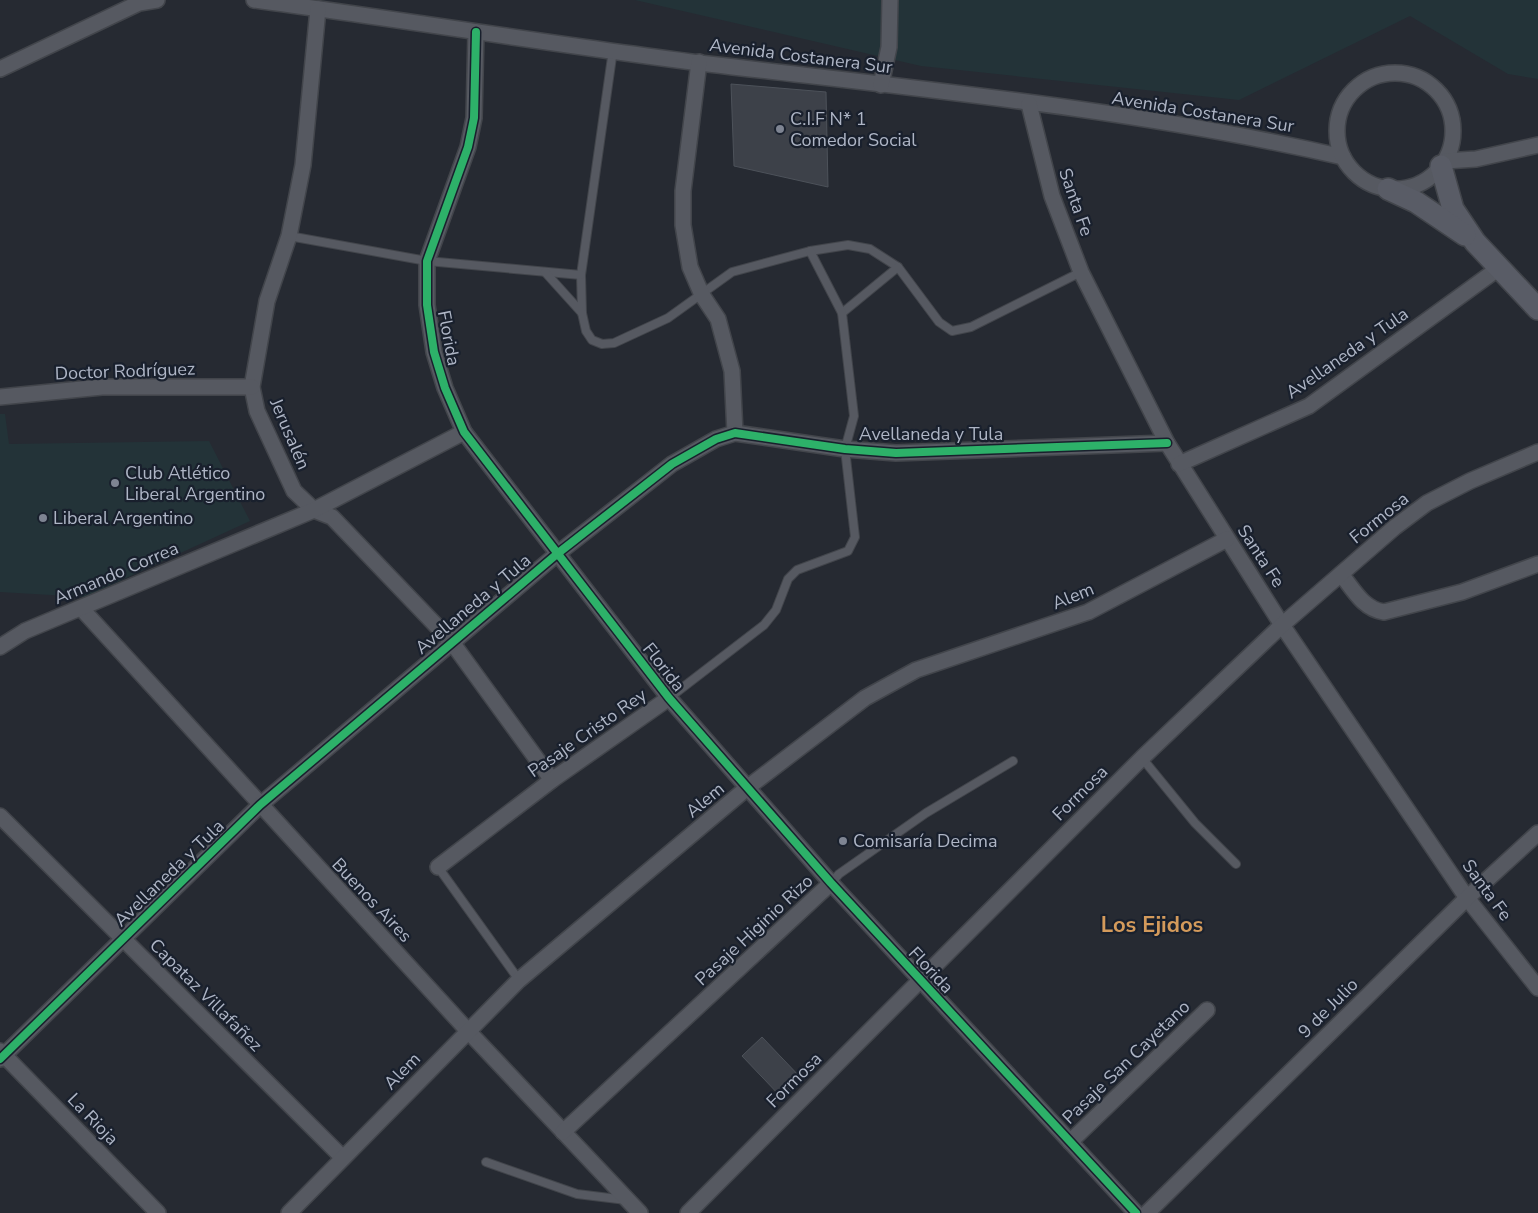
<svg xmlns="http://www.w3.org/2000/svg" width="1538" height="1213" viewBox="0 0 1538 1213" font-family="'Nunito Sans',sans-serif">
  <rect width="100%" height="100%" fill="#262a32"/>
  <g fill="#233338">
    <polygon points="635,0 1538,0 1538,79 1508,74 1410,16 1239,100 921,66"/>
    <polygon points="0,414 5,414 9,444 209,441 250,521 85,597 0,592"/>
  </g>
  <g fill="#3d4149" stroke="#4d525a">
    <polygon points="731,84 826,92 828,187 734,166"/>
    <polygon points="762,1037 802,1079 782,1098 742,1056"/>
  </g>
  <g fill="none" stroke-linecap="round" stroke-linejoin="round">
    <g stroke="#42454b" stroke-width="10">
      <g id="lane">
        <polyline points="613,50 581,275 582,313 586,331 592,340 602,344 614,343 668,318 732,272 810,251 848,245 870,249 898,267 939,322 952,331 971,327 1081,272"/>
        <polyline points="289,236 427,261 581,275"/>
        <polyline points="545,272 582,313"/>
        <polyline points="842,313 898,267"/>
        <polyline points="669,698 764,625 776,610 788,579 797,570 848,551 855,537 845,449 854,416 842,313 810,251"/>
        <polyline points="1142,758 1195,823 1236,864"/>
        <polyline points="438,867 519,980"/>
        <polyline points="831,883 839,874 926,813 1013,761"/>
        <polyline points="486,1162 577,1194 626,1200"/>
      </g>
    </g>
    <g stroke="#42454b" stroke-width="18">
      <g id="street">
        <path d="M254 0C405 20 556 45 708 64 920 89 1134 109 1343 157"/>
        <polyline points="318,9 303,165 289,236 267,301 252,387 257,411 294,491 314,510 332,517 451,641 552,780"/>
        <polyline points="476,32 474,118 468,147 427,261 427,305 434,352 445,388 464,432 669,698 831,883 1136,1213"/>
        <polyline points="699,62 683,191 683,225 690,267 702,295 718,319 732,371 735,433"/>
        <polyline points="0,69 139,3 157,0"/>
        <circle cx="1395" cy="131" r="58"/>
        <polyline points="881,85 889,47 890,0"/>
        <polyline points="1029,104 1052,196 1081,272 1167,443 1282,625 1467,898 1538,988"/>
        <polyline points="1445,161 1476,159 1538,145"/>
        <polyline points="0,397 102,387 252,387"/>
        <polyline points="1179,464 1309,406 1499,268"/>
        <path d="M1341 574C1353 589 1363 609 1384 612L1462 592 1538 564"/>
        <polyline points="81,608 468,1031 640,1213"/>
        <polyline points="0,647 25,631 314,510 464,432"/>
        <polyline points="0,816 343,1158"/>
        <polyline points="438,867 552,780 669,698"/>
        <polyline points="0,1051 158,1213"/>
        <polyline points="0,1059 260,805 557,554 672,464 716,439 735,433 845,449 896,453 1167,443"/>
        <polyline points="563,1132 831,883"/>
        <polyline points="1070,1142 1207,1010"/>
        <polyline points="289,1213 519,980 747,788 865,698 916,670 1088,612 1227,539"/>
        <polyline points="688,1213 1142,758 1282,625 1395,527 1427,503 1470,481 1538,452"/>
        <polyline points="1147,1213 1467,898 1538,833"/>
      </g>
    </g>
    <g stroke="#42454b" stroke-width="24">
      <g id="secondary">
        <polyline points="1441,166 1453,209 1475,242 1538,309"/>
        <polyline points="1388,189 1416,202 1465,235"/>
      </g>
    </g>
    <use href="#lane" stroke="#565961" stroke-width="8"/>
    <use href="#street" stroke="#565961" stroke-width="15"/>
    <use href="#secondary" stroke="#595c66" stroke-width="21"/>
    <g stroke="#19202d" stroke-width="11">
      <g id="cycleway">
        <polyline points="476,32 474,118 468,147 427,261 427,305 434,352 445,388 464,432 669,698 831,883 1136,1213"/>
        <polyline points="0,1059 260,805 557,554 672,464 716,439 735,433 845,449 896,453 1167,443"/>
      </g>
    </g>
    <use href="#cycleway" stroke="#2db169" stroke-width="8"/>
  </g>
  <g fill="#7e8492" stroke="#19202d" stroke-width="2">
    <circle cx="780" cy="129" r="5"/>
    <circle cx="115" cy="483" r="5"/>
    <circle cx="43" cy="518" r="5"/>
    <circle cx="843" cy="841" r="5"/>
  </g>
  <g text-anchor="middle" stroke-width="4.5" stroke-linejoin="round" paint-order="stroke">
    <g font-size="18" fill="#aeb5c5" stroke="#19202d">
      <text transform="translate(801 56) rotate(7)" y="6">Avenida Costanera Sur</text>
      <text transform="translate(1203 112) rotate(9)" y="6">Avenida Costanera Sur</text>
      <text transform="translate(1076 202) rotate(71)" y="6">Santa Fe</text>
      <text transform="translate(449 338) rotate(79)" y="6">Florida</text>
      <text transform="translate(1347 353) rotate(-35)" y="6">Avellaneda y Tula</text>
      <text transform="translate(125 371) rotate(-2)" y="6">Doctor Rodríguez</text>
      <text transform="translate(290 434) rotate(67)" y="6">Jerusalén</text>
      <text x="931" y="440">Avellaneda y Tula</text>
      <text transform="translate(1379 518) rotate(-39)" y="6">Formosa</text>
      <text transform="translate(1261 556) rotate(57)" y="6">Santa Fe</text>
      <text transform="translate(116 573) rotate(-23)" y="6">Armando Correa</text>
      <text transform="translate(1073 596) rotate(-22)" y="6">Alem</text>
      <text transform="translate(473 604) rotate(-40)" y="6">Avellaneda y Tula</text>
      <text transform="translate(664 667) rotate(52)" y="6">Florida</text>
      <text transform="translate(587 733) rotate(-35)" y="6">Pasaje Cristo Rey</text>
      <text transform="translate(1080 793) rotate(-45)" y="6">Formosa</text>
      <text transform="translate(705 800) rotate(-40)" y="6">Alem</text>
      <text transform="translate(169 873) rotate(-44)" y="6">Avellaneda y Tula</text>
      <text transform="translate(1487 890) rotate(54)" y="6">Santa Fe</text>
      <text transform="translate(372 900) rotate(47)" y="6">Buenos Aires</text>
      <text transform="translate(754 930) rotate(-43)" y="6">Pasaje Higinio Rizo</text>
      <text transform="translate(931 970) rotate(47)" y="6">Florida</text>
      <text transform="translate(206 995) rotate(45)" y="6">Capataz Villafañez</text>
      <text transform="translate(1328 1008) rotate(-45)" y="6">9 de Julio</text>
      <text transform="translate(1126 1062) rotate(-44)" y="6">Pasaje San Cayetano</text>
      <text transform="translate(402 1071) rotate(-46)" y="6">Alem</text>
      <text transform="translate(794 1080) rotate(-45)" y="6">Formosa</text>
      <text transform="translate(93 1119) rotate(46)" y="6">La Rioja</text>
    </g>
    <g font-size="18" fill="#aeb5c5" stroke="#19202d" text-anchor="start">
      <text x="790" y="125">C.I.F N* 1<tspan x="790" dy="21">Comedor Social</tspan></text>
      <text x="125" y="479">Club Atlético<tspan x="125" dy="21">Liberal Argentino</tspan></text>
      <text x="53" y="524">Liberal Argentino</text>
      <text x="853" y="847">Comisaría Decima</text>
    </g>
    <g font-size="22" font-weight="bold" fill="#d39a5b" stroke="#19202d">
      <text x="1152" y="932">Los Ejidos</text>
    </g>
  </g>
</svg>
